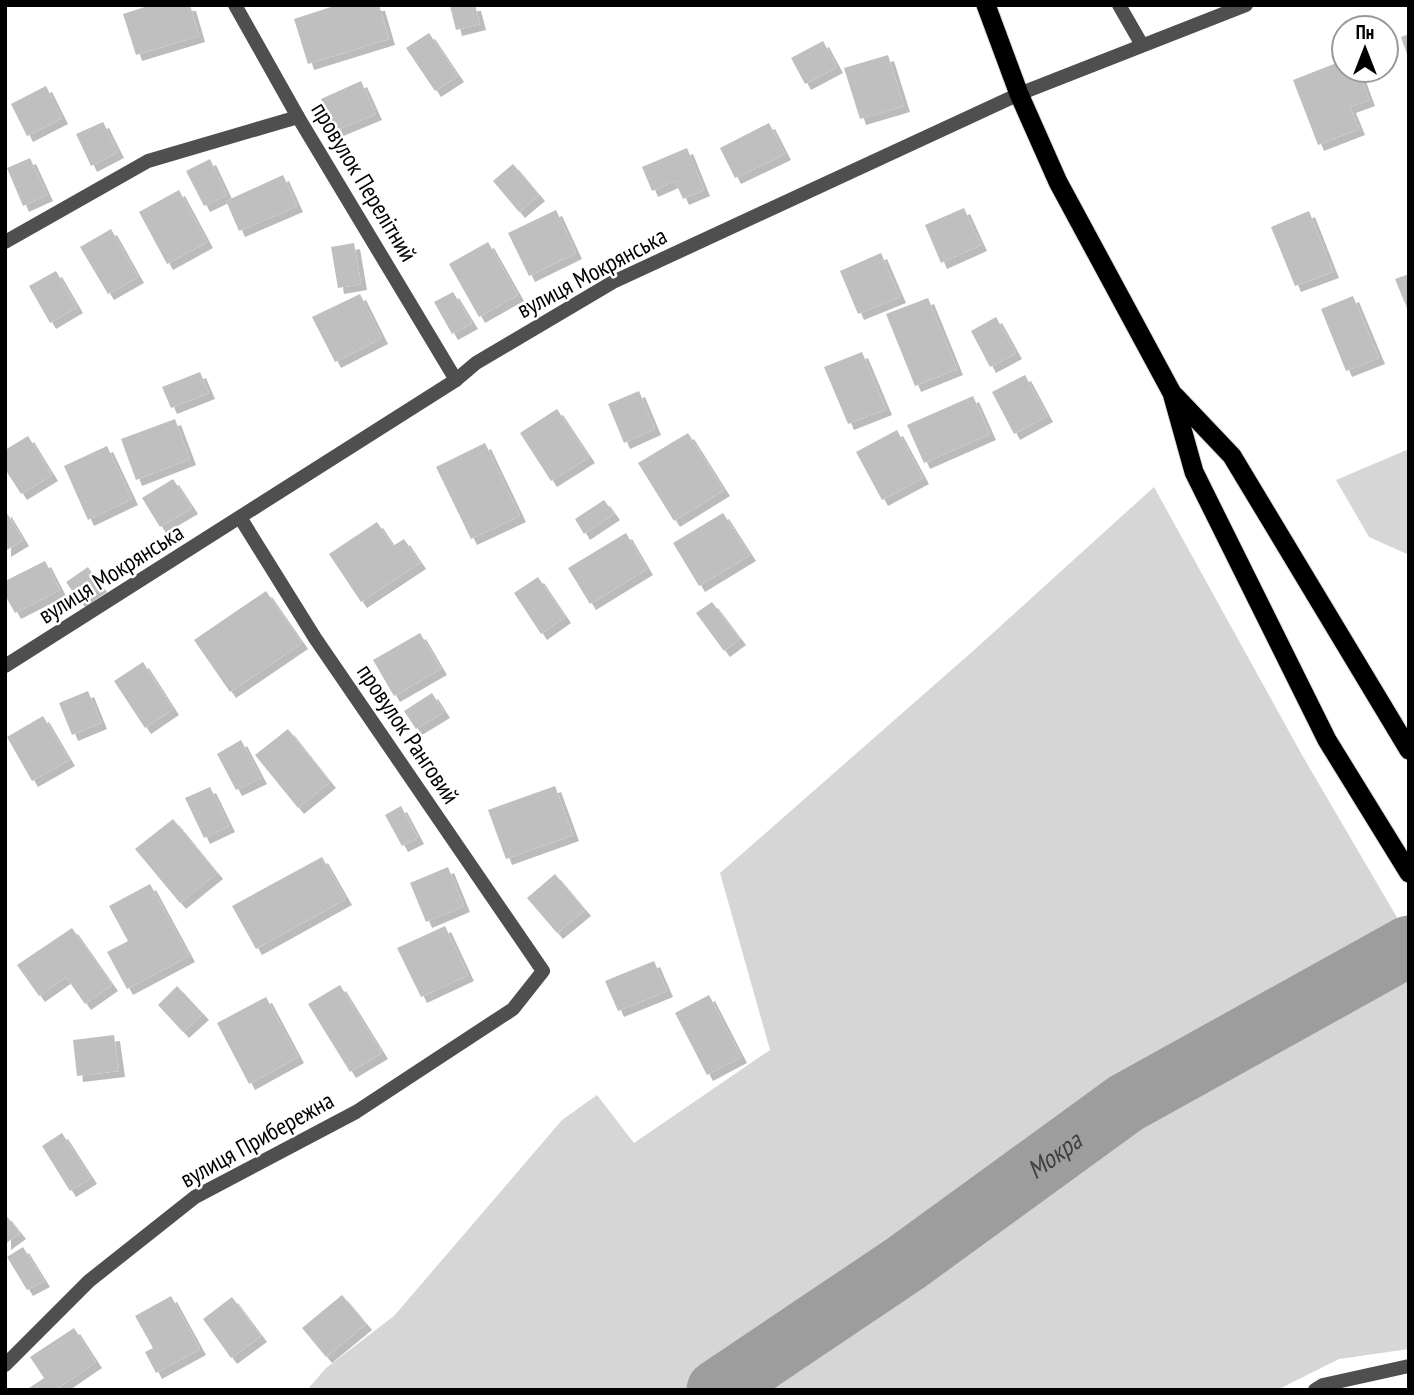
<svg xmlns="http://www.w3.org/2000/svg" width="1414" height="1395" viewBox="0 0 1414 1395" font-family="'PT Sans Narrow',sans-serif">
  <defs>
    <filter id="shadow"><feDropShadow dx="6" dy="6" stdDeviation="0" flood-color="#0004"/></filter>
  </defs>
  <rect width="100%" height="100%" fill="#fff"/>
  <g fill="#d6d6d6">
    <polygon points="1409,449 1409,555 1369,537 1336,480"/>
    <polygon points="1154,487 1302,755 1409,938 1409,1349 1339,1359 1277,1390 307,1390 326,1368 394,1316 562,1120 597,1095 634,1143 770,1050 720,873 973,651"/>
  </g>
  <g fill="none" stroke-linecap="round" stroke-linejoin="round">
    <path stroke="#9d9d9d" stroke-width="61" id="s1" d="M717 1390 906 1263 1126 1103 1409 946"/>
  </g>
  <g fill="#bfbfbf" filter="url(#shadow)">
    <polygon points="151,5 190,5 199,36 136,55 123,14"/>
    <polygon points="337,5 379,5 389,39 308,64 294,19"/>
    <polygon points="475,5 480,24 456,30 450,6"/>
    <polygon points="429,33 458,76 435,91 406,48"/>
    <polygon points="1409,34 1409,57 1408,57 1401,37"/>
    <polygon points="823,41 837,67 805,84 791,58"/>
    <polygon points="888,55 904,106 860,119 844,68"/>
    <polygon points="1344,60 1344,70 1358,70 1369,100 1350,107 1359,129 1318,145 1293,80"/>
    <polygon points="361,81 376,114 335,131 321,99"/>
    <polygon points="46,86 62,118 27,136 11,104"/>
    <polygon points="103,122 118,152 91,166 76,134"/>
    <polygon points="769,123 785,154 735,178 720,148"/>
    <polygon points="687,148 704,190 683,199 675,181 652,191 642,167"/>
    <polygon points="30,158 47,195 23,206 7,168"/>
    <polygon points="210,159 227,195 204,206 186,171"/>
    <polygon points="513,164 539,195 519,212 493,181"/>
    <polygon points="283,175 297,206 239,231 226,201"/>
    <polygon points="179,190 207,242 167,264 139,212"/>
    <polygon points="964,208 981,245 941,263 925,225"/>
    <polygon points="556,210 576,253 529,276 508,233"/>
    <polygon points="1309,211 1333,272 1295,286 1271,227"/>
    <polygon points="111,229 138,277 108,294 80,247"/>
    <polygon points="488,242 518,295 479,317 449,264"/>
    <polygon points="354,243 361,284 338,288 331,247"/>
    <polygon points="881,253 900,297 858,314 840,271"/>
    <polygon points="56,271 77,307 50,323 29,286"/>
    <polygon points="1409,274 1409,313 1395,279"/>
    <polygon points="453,292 472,323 452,334 434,302"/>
    <polygon points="360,294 382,338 335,362 312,317"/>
    <polygon points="1353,296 1379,358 1346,371 1321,309"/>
    <polygon points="928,298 957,369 915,386 886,314"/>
    <polygon points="996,317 1016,353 990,367 971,331"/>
    <polygon points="862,352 886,409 848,424 824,367"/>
    <polygon points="200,372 209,393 171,408 162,387"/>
    <polygon points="1025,375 1047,416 1014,434 992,392"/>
    <polygon points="639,391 655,429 624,443 608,404"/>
    <polygon points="973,396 990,434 924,463 907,425"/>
    <polygon points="557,409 589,457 551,481 520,433"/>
    <polygon points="175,419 190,459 136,480 121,439"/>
    <polygon points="897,430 923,478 882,500 856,452"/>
    <polygon points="688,433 724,490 674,521 638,463"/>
    <polygon points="28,436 52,475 21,494 5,469 5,450"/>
    <polygon points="485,443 520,516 471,539 436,467"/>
    <polygon points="107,446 132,499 88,520 64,466"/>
    <polygon points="173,479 192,508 160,527 142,498"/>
    <polygon points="604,500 614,514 584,534 575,519"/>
    <polygon points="5,510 23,540 5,551"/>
    <polygon points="723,513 750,555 699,586 673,543"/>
    <polygon points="377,522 393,546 404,539 420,563 361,602 329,554"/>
    <polygon points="626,533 647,569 590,604 568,568"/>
    <polygon points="45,561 60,590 15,613 5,595 5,581"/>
    <polygon points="88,567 101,586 79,601 66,582"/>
    <polygon points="538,577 565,617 541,634 514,593"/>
    <polygon points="266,591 302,643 230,692 194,640"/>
    <polygon points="712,602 740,639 724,651 696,613"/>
    <polygon points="420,633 441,669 394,696 373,660"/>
    <polygon points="143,662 173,709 145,728 114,681"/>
    <polygon points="88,691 101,723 72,735 59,703"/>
    <polygon points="432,693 444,712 416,729 404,711"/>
    <polygon points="43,716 69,760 32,781 7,737"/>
    <polygon points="288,729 330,782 298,808 255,755"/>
    <polygon points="241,740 261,778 236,790 217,754"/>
    <polygon points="555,786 573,835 506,859 488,810"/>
    <polygon points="210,787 229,826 204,838 185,798"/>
    <polygon points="401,806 418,838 402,846 385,815"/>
    <polygon points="173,819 217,873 180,903 135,849"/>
    <polygon points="322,857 346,899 256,949 232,906"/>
    <polygon points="448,867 464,906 426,922 410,883"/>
    <polygon points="555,874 585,910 557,933 527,898"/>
    <polygon points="150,884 189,956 127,989 107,952 128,941 109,906"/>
    <polygon points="445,926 468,975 421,997 397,948"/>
    <polygon points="72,928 112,985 85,1004 66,977 39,996 17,965"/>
    <polygon points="654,961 667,991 618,1011 605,981"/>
    <polygon points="340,985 382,1053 350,1072 308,1004"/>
    <polygon points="177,986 203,1014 183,1032 158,1005"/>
    <polygon points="709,995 741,1057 707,1075 675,1013"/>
    <polygon points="266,997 298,1057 249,1084 217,1023"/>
    <polygon points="114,1035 119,1071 77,1076 73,1040"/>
    <polygon points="62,1133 91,1178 70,1191 42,1146"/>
    <polygon points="5,1214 20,1233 5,1244"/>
    <polygon points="23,1247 44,1281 27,1290 7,1257"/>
    <polygon points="342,1295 366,1324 326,1357 302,1328"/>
    <polygon points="171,1296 200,1349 156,1373 145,1352 153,1348 135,1316"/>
    <polygon points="232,1297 261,1336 231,1358 203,1319"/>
    <polygon points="74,1328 96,1362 55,1390 26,1390 44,1378 30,1357"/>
  </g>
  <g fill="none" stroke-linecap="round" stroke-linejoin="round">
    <g stroke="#dbdbdb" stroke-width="21">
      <g id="trunk">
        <polyline points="986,5 1019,94 1058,182 1172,393 1194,472 1327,740 1409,873"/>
        <polyline points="1175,396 1232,456 1409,750"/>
      </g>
    </g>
    <g stroke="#4f4f4f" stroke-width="14">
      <polyline points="235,5 298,117 456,380"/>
      <polyline points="1119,5 1142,45"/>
      <polyline points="5,242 148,161 298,117"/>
      <polyline points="5,666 456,380 476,363 613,282 1019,94 1246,5"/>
      <polyline points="5,1365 89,1281 195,1197 356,1112 513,1009 543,971 315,638 241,519"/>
      <polyline points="1315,1390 1323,1385 1409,1366"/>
    </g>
    <use href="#trunk" stroke="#000" stroke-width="19"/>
  </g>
  <g text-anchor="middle" stroke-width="5" stroke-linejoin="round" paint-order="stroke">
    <g font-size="24" fill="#000" stroke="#fff">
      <text transform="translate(364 182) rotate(59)" y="8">провулок Перелітний</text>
      <text transform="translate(592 273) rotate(-28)" y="8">вулиця Мокрянська</text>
      <text transform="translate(111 574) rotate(-32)" y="8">вулиця Мокрянська</text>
      <text transform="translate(408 734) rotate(56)" y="8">провулок Ранговий</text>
      <text transform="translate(257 1140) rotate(-29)" y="8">вулиця Прибережна</text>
    </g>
    <g font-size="26" font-style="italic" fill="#3e3e3e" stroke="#fff">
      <text dy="9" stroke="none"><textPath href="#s1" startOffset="411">Мокра</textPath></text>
    </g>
  </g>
  <rect width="1414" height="1395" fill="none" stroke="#000000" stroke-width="14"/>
  <g transform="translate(1365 49)"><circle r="33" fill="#ffffff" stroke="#999999" stroke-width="2"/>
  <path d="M0-5L12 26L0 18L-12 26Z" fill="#000000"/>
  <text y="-10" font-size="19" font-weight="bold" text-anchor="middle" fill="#000000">Пн</text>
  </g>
</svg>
